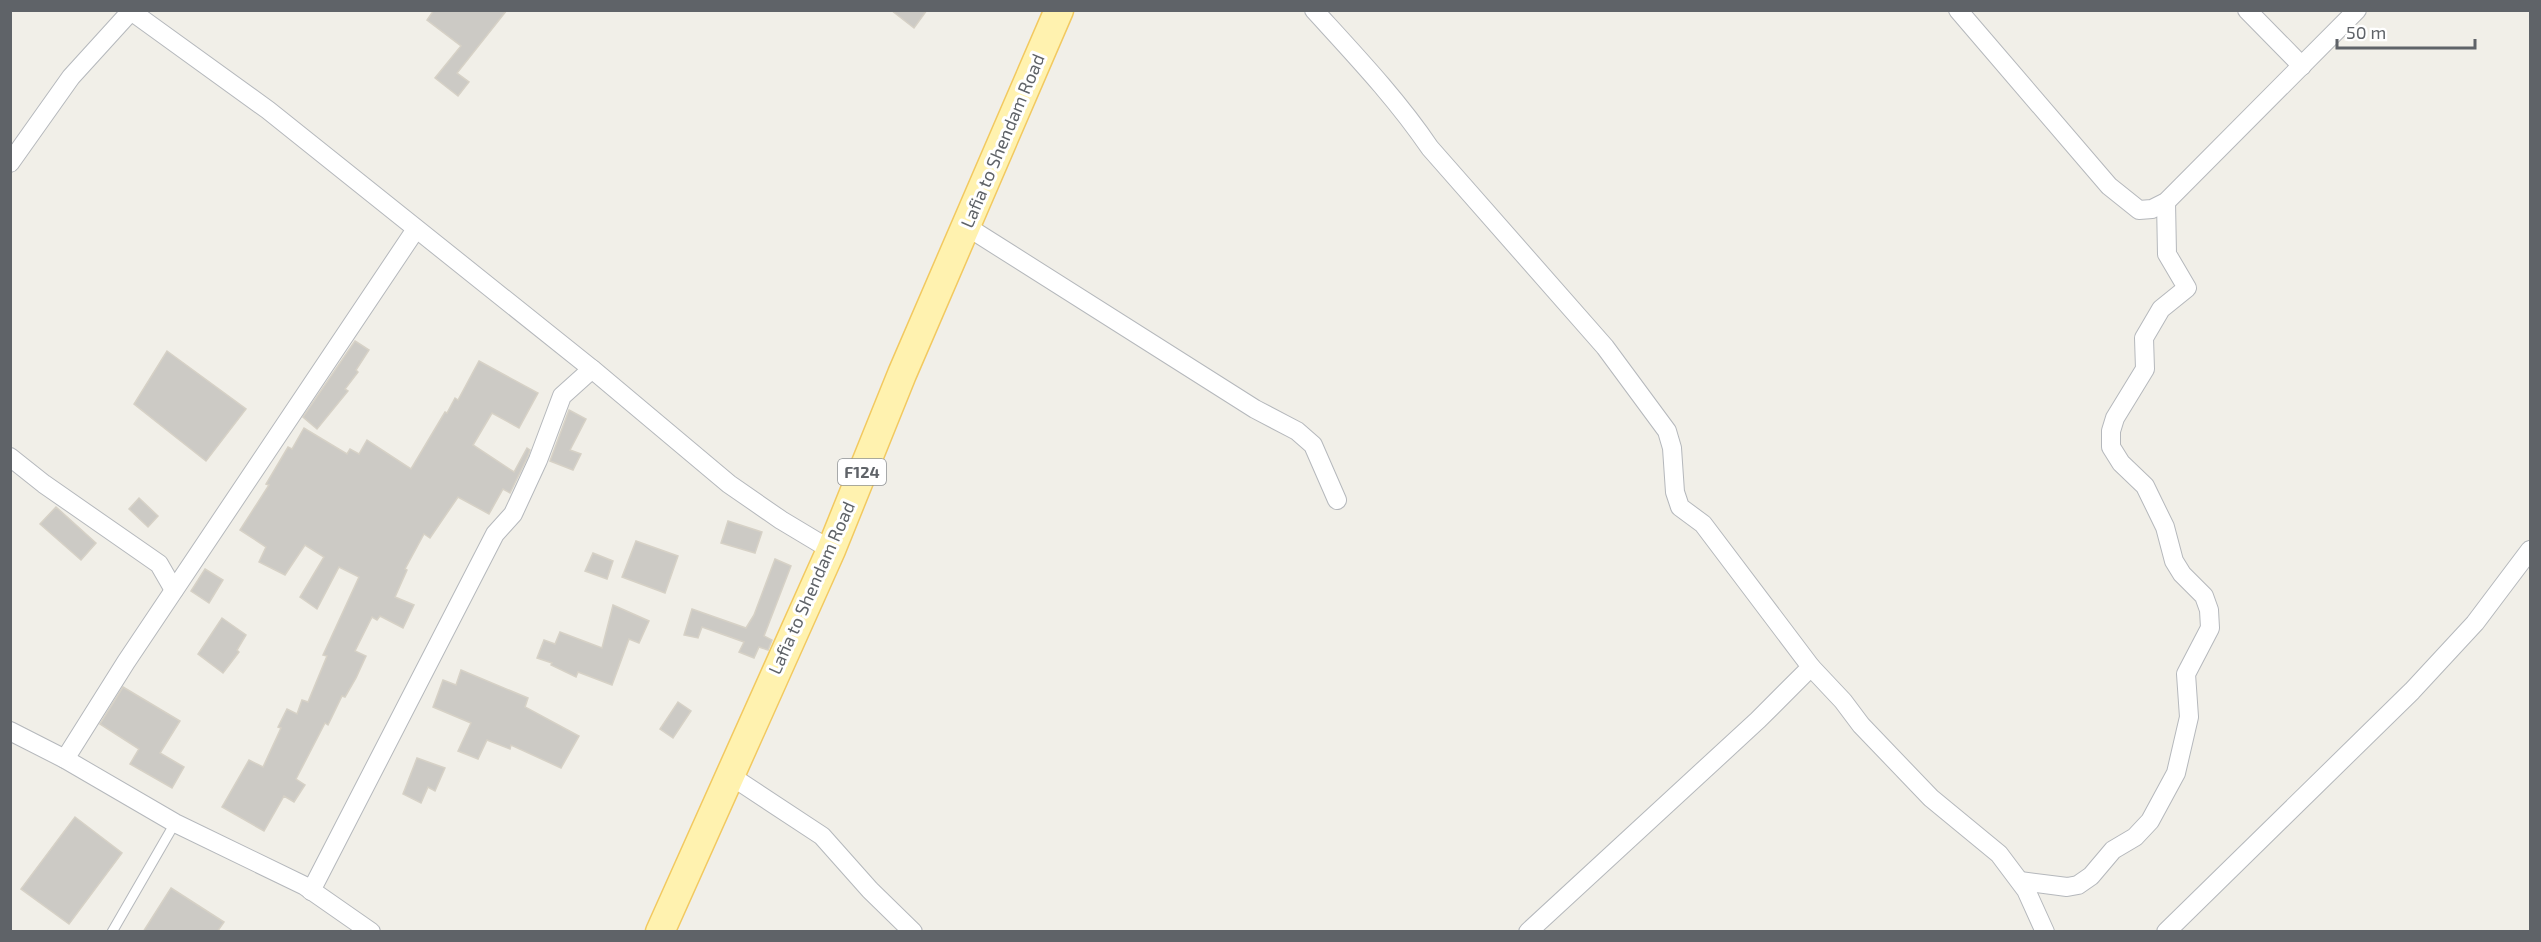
<svg xmlns="http://www.w3.org/2000/svg" width="2541" height="942" viewBox="0 0 2541 942" font-family="'Exo 2',sans-serif">
  <rect width="100%" height="100%" fill="#f1efe8"/>
  <g fill="#cccac5" stroke="#d6d1c6" stroke-width="1.5">
    <polygon points="434,10 507,10 457,73 469,82 458,96 435,78 461,46 427,20"/>
    <polygon points="891,10 927,10 914,28"/>
    <polygon points="355,341 369,350 356,370 358,372 345,389 348,391 317,429 303,417"/>
    <polygon points="167,351 246,409 206,461 134,404"/>
    <polygon points="479,361 538,393 519,428 492,413 473,445 514,472 527,448 530,450 528,456 510,493 503,489 489,514 458,497 430,538 424,534 405,569 407,570 395,597 414,605 403,628 380,616 377,620 372,617 355,651 366,656 356,678 345,697 342,696 328,725 325,723 296,779 305,785 294,802 284,796 264,831 222,807 249,760 263,767 281,728 278,727 287,709 297,714 302,700 308,702 327,656 323,655 359,577 339,567 317,609 300,597 324,557 305,545 285,575 259,562 266,547 240,530 269,485 266,484 288,447 292,449 304,428 347,454 350,449 359,454 367,440 411,469 445,412 447,413 455,398 458,400"/>
    <polygon points="569,410 586,419 570,450 581,454 573,470 550,461"/>
    <polygon points="139,498 158,516 148,527 129,509"/>
    <polygon points="56,507 96,543 81,560 40,524"/>
    <polygon points="728,521 762,532 755,553 721,543"/>
    <polygon points="636,541 678,556 665,593 622,577"/>
    <polygon points="593,553 613,561 607,579 585,571"/>
    <polygon points="775,559 791,566 764,636 772,640 768,650 759,647 754,658 739,652 744,642 702,627 698,638 684,635 692,609 746,628 754,615"/>
    <polygon points="205,569 223,580 209,603 191,591"/>
    <polygon points="613,605 649,621 639,643 629,639 612,685 578,672 576,677 551,665 552,663 537,658 544,640 555,644 560,632 602,648"/>
    <polygon points="222,618 246,635 237,650 239,652 223,673 198,654"/>
    <polygon points="461,670 528,698 525,707 579,736 561,768 511,745 510,749 487,740 478,759 458,751 471,723 433,707 443,680 456,685"/>
    <polygon points="123,687 180,721 160,753 184,767 172,788 130,764 139,749 100,724"/>
    <polygon points="678,702 691,711 673,738 660,729"/>
    <polygon points="417,758 445,768 435,791 428,787 421,803 403,794"/>
    <polygon points="75,817 122,853 69,924 21,889"/>
    <polygon points="171,888 224,922 217,932 143,932"/>
  </g>
  <g fill="none" stroke-linecap="round" stroke-linejoin="round">
    <g stroke="#b5b8bc" stroke-width="11">
      <polyline id="lane" points="112,932 175,823"/>
    </g>
    <g stroke="#b5b8bc" stroke-width="20">
      <g id="street">
        <path d="M1314 10C1355 55 1396 98 1430 148L1605 347 1667 431 1672 448 1675 492 1680 507 1703 524 1811 667 1758 720 1528 932"/>
        <polyline points="1958,10 2109,186 2139,210 2152,209 2166,202 2357,10"/>
        <polyline points="2247,10 2302,66"/>
        <polyline points="10,163 71,77 131,11 268,110 592,369 729,484 781,520 831,550"/>
        <polyline points="966,226 1255,409 1297,431 1313,445 1337,500"/>
        <polyline points="10,457 44,484 159,564 174,590"/>
        <polyline points="1811,667 1843,701 1861,725 1931,798 1999,854 2026,890 2045,932"/>
        <polyline points="10,731 65,759 175,823 305,886 371,932"/>
        <polyline points="65,759 126,662 416,229"/>
        <polyline points="728,774 822,836 870,890 913,932"/>
        <polyline points="2020,881 2067,887 2078,885 2091,876 2113,850 2135,837 2150,821 2176,773 2189,717 2186,674 2210,628 2209,610 2204,596 2182,574 2174,561 2165,527 2145,486 2121,463 2111,447 2111,431 2115,418 2145,369 2144,338 2161,309 2187,288 2167,254 2166,202"/>
        <polyline points="311,891 495,534 513,514 538,460 562,396 592,369"/>
        <polyline points="2166,932 2412,691 2475,623 2530,550"/>
      </g>
    </g>
    <g stroke="#f2c960" stroke-width="31">
      <polyline id="primary" points="660,932 831,550 902,374 1059,10"/>
    </g>
    <use href="#lane" stroke="#fff" stroke-width="9"/>
    <use href="#street" stroke="#fff" stroke-width="18"/>
    <use href="#primary" stroke="#fff2af" stroke-width="28"/>
  </g>
  <g text-anchor="middle" stroke-width="6" stroke-linejoin="round" paint-order="stroke">
    <rect fill="#fff" stroke="#8f9295" stroke-width="1.5" x="838" y="459" width="48" height="26" rx="4.5"/>
    <g font-size="16" font-weight="bold" fill="#5f6368">
      <text x="862" y="478">F124</text>
    </g>
    <g font-size="18" fill="#5f6368" stroke="#fff">
      <text transform="translate(1003 141) rotate(-67)" y="6">Lafia to Shendam Road</text>
      <text transform="translate(812 588) rotate(-66)" y="6">Lafia to Shendam Road</text>
    </g>
  </g>
  <rect width="2541" height="942" fill="none" stroke="#5f6368" stroke-width="24"/>
  <path d="M2337 39v9h138v-9" fill="none" stroke="#5f6368" stroke-width="3"/>
  <text x="2346" y="39" font-size="18" fill="#5f6368" stroke="#ffffff" stroke-width="4.5" paint-order="stroke">50 m</text>
</svg>
